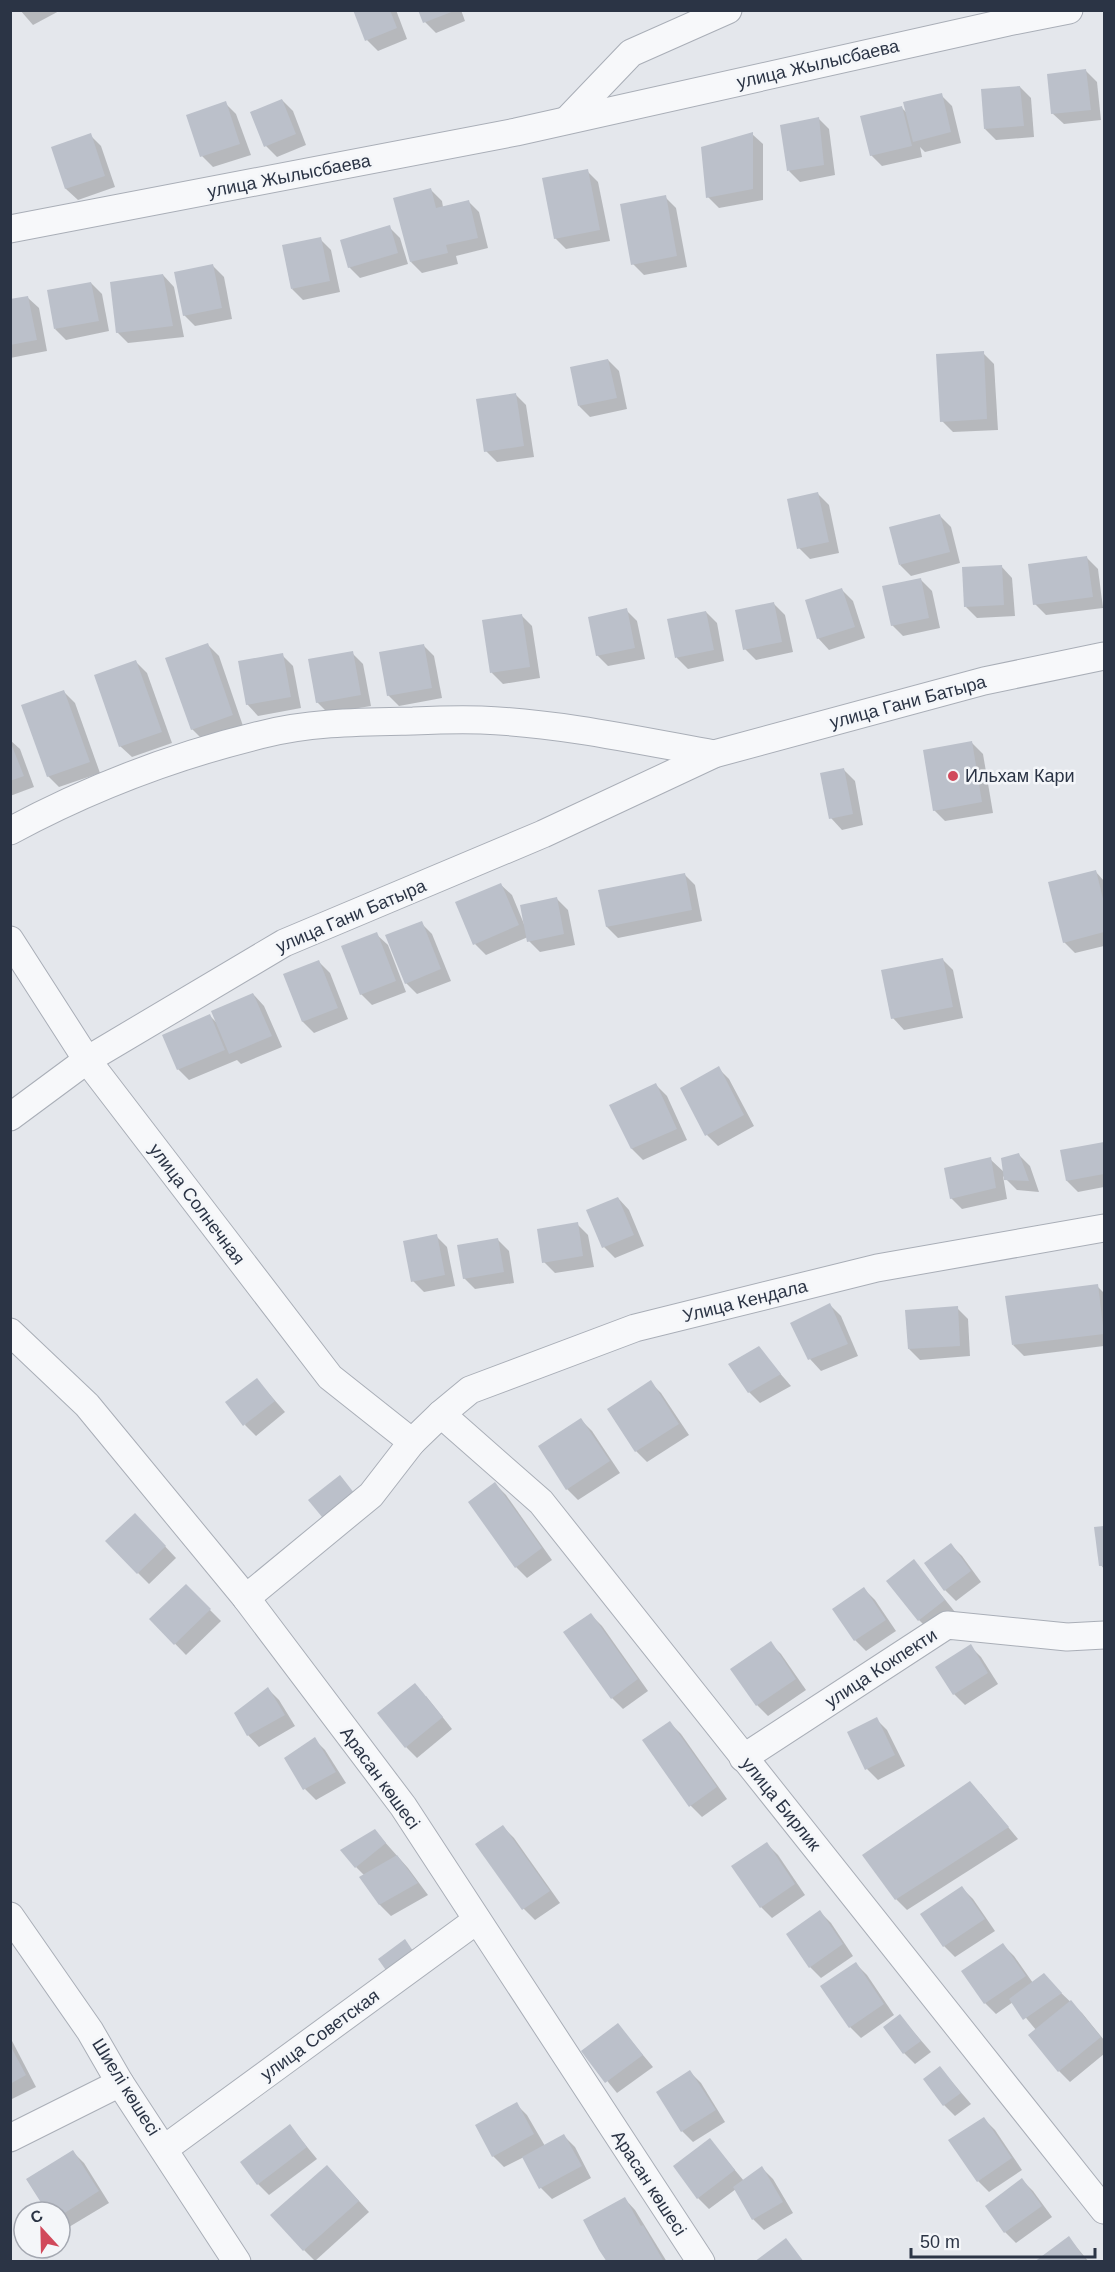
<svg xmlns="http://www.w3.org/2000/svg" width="1115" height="2272" viewBox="0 0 1115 2272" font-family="Helvetica,sans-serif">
  <rect width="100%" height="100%" fill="#e4e7ec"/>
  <g fill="#0003">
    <polygon points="20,10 61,10 33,25"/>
    <polygon points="354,10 396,10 407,39 378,51 367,40"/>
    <polygon points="420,10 461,10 465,21 436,33 425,22"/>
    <polygon points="1086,71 1097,82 1101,120 1064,124 1052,113"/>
    <polygon points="1020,87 1031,98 1034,137 996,140 985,129"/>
    <polygon points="941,95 952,106 961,143 925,152 920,147 922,157 882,166 871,155 902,108 907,113"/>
    <polygon points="282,100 293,111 306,145 277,157 266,146 252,112"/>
    <polygon points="225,103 236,114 251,155 213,167 202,156"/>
    <polygon points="818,118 829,129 835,175 800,182 789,171"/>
    <polygon points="752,134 763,144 763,200 719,208 708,197"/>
    <polygon points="90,135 101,146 115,187 78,200 66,189 53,148"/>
    <polygon points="587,171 598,182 610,241 566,249 555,238"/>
    <polygon points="431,190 442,201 443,207 468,201 479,212 488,248 456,256 458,264 422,273 411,262"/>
    <polygon points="665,197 676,208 687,267 644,275 633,264"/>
    <polygon points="389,227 400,238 408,264 360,278 349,267"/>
    <polygon points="320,239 331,250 340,292 303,300 292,289"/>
    <polygon points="212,265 224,277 232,319 195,326 184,315"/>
    <polygon points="163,275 174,287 184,337 128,343 117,332"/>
    <polygon points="91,283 102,294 109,331 66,340 55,329"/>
    <polygon points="27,297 39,308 47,351 10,358 10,301"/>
    <polygon points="983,353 994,364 998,430 953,432 942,421"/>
    <polygon points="608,360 619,371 627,409 590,417 579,406"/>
    <polygon points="515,394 526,405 534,457 497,462 486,451"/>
    <polygon points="818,494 829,505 839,553 810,559 799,548"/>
    <polygon points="940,516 951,527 960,563 911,576 900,565"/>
    <polygon points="1087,558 1098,569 1103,608 1046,615 1035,604"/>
    <polygon points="1001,566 1012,578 1015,616 977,618 966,607"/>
    <polygon points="921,580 932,591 940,628 903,636 892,625"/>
    <polygon points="842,590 853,601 865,638 829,650 818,638"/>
    <polygon points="774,604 785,615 793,652 756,660 745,649"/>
    <polygon points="626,610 637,621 645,659 608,666 597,655"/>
    <polygon points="706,612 717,623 724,661 688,669 677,658 669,620"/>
    <polygon points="521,615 532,626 540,678 503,684 492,673 484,622"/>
    <polygon points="208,645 219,656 243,726 203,740 192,729"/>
    <polygon points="423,645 434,656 442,698 399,706 388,695"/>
    <polygon points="352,653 363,664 371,706 328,713 317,702"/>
    <polygon points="282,655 293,666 301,708 258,716 247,704"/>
    <polygon points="136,662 147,673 172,743 132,757 120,746"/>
    <polygon points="64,692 75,703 100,773 59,787 48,776"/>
    <polygon points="10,740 20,749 34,787 10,796"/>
    <polygon points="972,743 983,754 993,813 945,821 934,810"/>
    <polygon points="844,770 855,781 863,825 842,830 831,818"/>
    <polygon points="1096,872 1104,881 1104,946 1075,953 1064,942"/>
    <polygon points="684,874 695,885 702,921 618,938 607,927 600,891"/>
    <polygon points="500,884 512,895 524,924 557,899 568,910 575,945 540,952 529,941 528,937 486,955 475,944"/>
    <polygon points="421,923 432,934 451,981 417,994 406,983"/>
    <polygon points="376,934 388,945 406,992 372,1005 361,994"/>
    <polygon points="942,959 953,970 963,1018 904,1030 893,1018"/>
    <polygon points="319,962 330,973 348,1019 314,1033 303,1022 285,975"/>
    <polygon points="253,994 264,1006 282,1047 241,1064 237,1060 189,1080 178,1069 210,1016 218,1024"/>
    <polygon points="718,1068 729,1079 754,1126 718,1146 707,1135"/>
    <polygon points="656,1085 667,1096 687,1140 643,1160 632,1149 611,1105"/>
    <polygon points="1104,1144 1104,1187 1078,1192 1067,1181 1062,1152"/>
    <polygon points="1019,1155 1030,1166 1039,1192 1017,1190 1003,1176 1007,1199 962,1209 951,1198 990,1159 1005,1173"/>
    <polygon points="618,1198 629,1210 644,1246 615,1258 604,1247"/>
    <polygon points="577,1224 588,1235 594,1267 555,1273 544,1262"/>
    <polygon points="436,1236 447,1247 455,1286 424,1292 413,1281"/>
    <polygon points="498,1240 509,1251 514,1283 475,1289 464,1278"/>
    <polygon points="1097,1286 1104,1293 1104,1346 1024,1356 1013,1345"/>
    <polygon points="830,1305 841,1316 858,1356 821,1371 810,1359 792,1323"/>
    <polygon points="957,1308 968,1319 970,1356 920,1360 909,1349"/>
    <polygon points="758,1348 791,1386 760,1403 749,1392"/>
    <polygon points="257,1380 285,1412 256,1436 245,1425"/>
    <polygon points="650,1382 661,1393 689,1435 647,1462 636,1451"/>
    <polygon points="581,1420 592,1431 620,1473 578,1500 567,1489"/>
    <polygon points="495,1484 506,1495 552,1560 527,1578 516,1567"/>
    <polygon points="146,1526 176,1558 149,1584 138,1573"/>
    <polygon points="1104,1528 1104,1569 1101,1565 1096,1529"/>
    <polygon points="951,1545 962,1556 981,1582 956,1601 945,1590"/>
    <polygon points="914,1561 955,1612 930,1631 919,1620"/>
    <polygon points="186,1586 221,1621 186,1655 151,1619"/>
    <polygon points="864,1589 875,1600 896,1631 866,1651 855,1640"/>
    <polygon points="591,1615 602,1626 648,1691 623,1709 612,1698"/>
    <polygon points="770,1643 781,1654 806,1690 768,1716 757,1705 732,1670"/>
    <polygon points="970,1646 981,1657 998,1684 965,1705 954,1694"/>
    <polygon points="268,1689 279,1700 295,1726 259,1747 248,1735 236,1713"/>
    <polygon points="426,1696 452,1729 417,1758 406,1747"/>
    <polygon points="876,1719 887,1730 905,1766 878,1780 867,1769"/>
    <polygon points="670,1723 681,1734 727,1799 702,1817 691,1806"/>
    <polygon points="314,1739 325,1750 346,1783 316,1800 305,1789"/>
    <polygon points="981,1794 1018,1839 907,1910 896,1899"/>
    <polygon points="503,1827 514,1838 560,1903 535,1920 524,1909 477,1845"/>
    <polygon points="375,1831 408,1868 428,1895 391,1916 380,1905 361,1878 365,1876 356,1867"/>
    <polygon points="767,1844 778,1855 805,1895 772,1918 761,1907"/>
    <polygon points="962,1888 973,1899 995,1931 955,1957 944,1946"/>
    <polygon points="820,1912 831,1923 853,1956 821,1978 810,1967"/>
    <polygon points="1003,1945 1014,1956 1033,1983 1054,1986 1082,2013 1104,2040 1104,2054 1070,2082 1059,2071 1036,2030 1013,2002 996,2014 985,2003"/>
    <polygon points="856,1964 867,1975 894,2015 861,2038 850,2027"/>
    <polygon points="900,2016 931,2052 915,2064 904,2053"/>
    <polygon points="618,2025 653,2067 617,2093 583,2051"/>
    <polygon points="10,2037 36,2087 10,2100"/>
    <polygon points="940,2068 971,2104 955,2116 944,2105"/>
    <polygon points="690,2072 701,2083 725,2122 693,2142 682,2131 658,2093"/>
    <polygon points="516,2104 527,2115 545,2146 564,2136 575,2147 591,2178 552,2199 541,2188 524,2157 504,2167 493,2156"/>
    <polygon points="984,2119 995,2130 1022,2170 989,2192 978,2181"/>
    <polygon points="290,2126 317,2159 269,2195 258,2184"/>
    <polygon points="710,2140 744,2181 762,2168 773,2179 793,2213 764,2230 753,2219 736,2189 709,2209 698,2198"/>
    <polygon points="73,2152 84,2163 109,2203 64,2230 60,2226 60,2212 49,2212"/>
    <polygon points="338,2178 369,2212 315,2261 304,2250"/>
    <polygon points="1022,2180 1033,2191 1052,2217 1016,2243 1005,2232"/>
    <polygon points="624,2198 635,2210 667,2262 608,2262"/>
    <polygon points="1069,2238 1089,2262 1037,2262"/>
  </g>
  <g fill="#bbc0ca">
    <polygon points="353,10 390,10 397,28 365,41"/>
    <polygon points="418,10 454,10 454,11 423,23"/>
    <polygon points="1086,69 1091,110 1051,114 1047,74"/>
    <polygon points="1020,86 1024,126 984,129 981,89"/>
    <polygon points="942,93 951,132 913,142 903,102"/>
    <polygon points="282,99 296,134 264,147 250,112"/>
    <polygon points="226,101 240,144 200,157 186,115"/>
    <polygon points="902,106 912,146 870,156 860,116"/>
    <polygon points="819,117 824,165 787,171 780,125"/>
    <polygon points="753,132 753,189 706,198 701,147"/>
    <polygon points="91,133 105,176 65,189 51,147"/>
    <polygon points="588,169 600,230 554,239 542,178"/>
    <polygon points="431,188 436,208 469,200 478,238 446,245 448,253 410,262 393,198"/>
    <polygon points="666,195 677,256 631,265 620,204"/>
    <polygon points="390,225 398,253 348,268 340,240"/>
    <polygon points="321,237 330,281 291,289 282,245"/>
    <polygon points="213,264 222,308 183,316 174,272"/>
    <polygon points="163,274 173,326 116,333 110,282"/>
    <polygon points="91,282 99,321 54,329 47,290"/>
    <polygon points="28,296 37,340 10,345 10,299"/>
    <polygon points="984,351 987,419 940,422 936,354"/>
    <polygon points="608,359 617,398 578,406 570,367"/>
    <polygon points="516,393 524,446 484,452 476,399"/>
    <polygon points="818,492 829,542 797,549 787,499"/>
    <polygon points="940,514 950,552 899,565 889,527"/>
    <polygon points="1087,556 1093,597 1033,605 1028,564"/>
    <polygon points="1002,565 1004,605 964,607 962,567"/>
    <polygon points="921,578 929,618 891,626 882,586"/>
    <polygon points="842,588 855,627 817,639 805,600"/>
    <polygon points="774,602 782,642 743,650 735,610"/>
    <polygon points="627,608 635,648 596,656 588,617"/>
    <polygon points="706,611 714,650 675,658 667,619"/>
    <polygon points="522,614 530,667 490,673 482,620"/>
    <polygon points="208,643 233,715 191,730 165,658"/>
    <polygon points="424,644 432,688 387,696 379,652"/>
    <polygon points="353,651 361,695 316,703 308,659"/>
    <polygon points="283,653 291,697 246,705 238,661"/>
    <polygon points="136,660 162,732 119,747 94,675"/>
    <polygon points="64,690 90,762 47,777 21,705"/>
    <polygon points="10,741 24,776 10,781"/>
    <polygon points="972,741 982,802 933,811 923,750"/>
    <polygon points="844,768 853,814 829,819 820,773"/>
    <polygon points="1096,870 1104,903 1104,932 1063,943 1048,882"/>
    <polygon points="685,873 692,910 606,927 598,890"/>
    <polygon points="501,883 519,925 473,945 455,902"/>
    <polygon points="557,897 564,934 527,942 520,905"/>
    <polygon points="422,921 441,969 405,984 385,935"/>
    <polygon points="377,932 396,981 360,995 341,946"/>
    <polygon points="943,958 953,1007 891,1019 881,970"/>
    <polygon points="319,960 338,1008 302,1022 283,974"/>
    <polygon points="253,993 272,1036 229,1054 211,1011"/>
    <polygon points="210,1014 225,1050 177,1070 162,1035"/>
    <polygon points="719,1066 744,1115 705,1136 680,1088"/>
    <polygon points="656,1083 677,1129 631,1149 609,1105"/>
    <polygon points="1104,1142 1104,1174 1066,1181 1060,1150"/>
    <polygon points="1019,1153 1029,1181 1004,1180 1001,1158"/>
    <polygon points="991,1157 996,1188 950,1199 944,1168"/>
    <polygon points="618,1197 634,1235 602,1248 586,1210"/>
    <polygon points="578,1222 583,1256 542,1263 537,1229"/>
    <polygon points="437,1234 445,1275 411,1282 403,1241"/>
    <polygon points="498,1238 504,1272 463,1279 457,1245"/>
    <polygon points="1098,1284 1104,1334 1012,1345 1005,1296"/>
    <polygon points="830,1303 848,1344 808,1360 790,1323"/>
    <polygon points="958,1306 960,1346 908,1349 905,1310"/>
    <polygon points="759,1346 781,1374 748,1393 728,1364"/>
    <polygon points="257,1378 275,1401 243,1426 225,1402"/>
    <polygon points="651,1380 679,1424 635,1452 607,1409"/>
    <polygon points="581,1418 610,1461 566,1490 538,1446"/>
    <polygon points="340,1475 358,1498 327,1523 308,1500"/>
    <polygon points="495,1482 542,1548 515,1568 468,1502"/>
    <polygon points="135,1513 166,1546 137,1574 105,1541"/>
    <polygon points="1104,1526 1104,1566 1099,1566 1094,1527"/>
    <polygon points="951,1543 971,1571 944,1591 924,1563"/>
    <polygon points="914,1559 945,1600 918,1621 886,1581"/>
    <polygon points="186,1584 211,1609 174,1645 149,1619"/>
    <polygon points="864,1587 886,1620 854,1641 832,1609"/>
    <polygon points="591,1613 638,1679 611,1699 563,1632"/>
    <polygon points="771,1641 796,1679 756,1706 730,1669"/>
    <polygon points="971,1644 988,1673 953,1695 935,1667"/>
    <polygon points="415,1683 443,1717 405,1748 377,1713"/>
    <polygon points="268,1687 285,1715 247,1736 234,1713"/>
    <polygon points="877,1717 895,1755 865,1770 847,1732"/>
    <polygon points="670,1721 717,1787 689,1807 642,1740"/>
    <polygon points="315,1737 336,1772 303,1790 284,1758"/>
    <polygon points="970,1781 1009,1827 895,1900 862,1855"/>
    <polygon points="503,1825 550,1891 522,1910 475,1844"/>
    <polygon points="375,1829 386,1843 355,1868 340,1850"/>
    <polygon points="767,1842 795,1884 760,1908 731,1866"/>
    <polygon points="397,1855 418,1883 379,1905 359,1877"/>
    <polygon points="962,1886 985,1919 943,1947 920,1914"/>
    <polygon points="820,1910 843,1944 809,1968 786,1934"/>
    <polygon points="405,1939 415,1954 388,1973 378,1959"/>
    <polygon points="1003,1943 1026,1976 984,2004 961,1971"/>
    <polygon points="856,1962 884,2004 849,2028 820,1986"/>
    <polygon points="1044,1973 1062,1993 1023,2020 1009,1999"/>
    <polygon points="1071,2000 1101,2037 1058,2072 1028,2035"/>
    <polygon points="900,2014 921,2041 903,2054 883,2027"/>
    <polygon points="618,2023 643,2055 605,2083 581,2051"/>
    <polygon points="10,2045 26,2075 10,2084"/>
    <polygon points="940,2066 961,2093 943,2106 923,2079"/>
    <polygon points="690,2070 716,2110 681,2132 656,2092"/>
    <polygon points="517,2102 534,2134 492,2157 475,2125"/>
    <polygon points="984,2117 1012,2158 977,2182 948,2140"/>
    <polygon points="290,2124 307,2147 257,2185 240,2162"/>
    <polygon points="564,2134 582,2166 539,2189 522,2157"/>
    <polygon points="710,2138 735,2170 697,2199 673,2166"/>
    <polygon points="73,2150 99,2191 60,2216 60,2212 47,2212 26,2179"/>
    <polygon points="327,2165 359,2201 303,2251 270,2215"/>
    <polygon points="762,2166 783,2202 752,2220 733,2187"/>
    <polygon points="1022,2178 1042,2206 1004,2233 985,2206"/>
    <polygon points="625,2197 641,2226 643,2225 664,2262 607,2262 599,2250 583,2220"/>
    <polygon points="1069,2236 1087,2262 1034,2262"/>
    <polygon points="786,2238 804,2262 754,2262"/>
  </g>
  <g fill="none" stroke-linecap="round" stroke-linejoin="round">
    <g stroke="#a9aeb7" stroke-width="29">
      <g id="minor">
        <polyline points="567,120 631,53 728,10"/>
        <polyline points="10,229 516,132 1008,22 1069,10"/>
        <path d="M10 831C88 789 174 756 260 735 309 722 362 722 413 721 435 720 458 719 481 720 559 723 637 740 714 754"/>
        <polyline points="10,940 87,1060 330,1377 412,1442"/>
        <polyline points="10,1117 87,1060 284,943 543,834 714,754 984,681 1104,656"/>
        <polyline points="10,1332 87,1405 246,1598 403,1806 701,2262"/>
        <polyline points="441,1414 541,1502 1104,2210"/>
        <polyline points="246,1598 371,1495 412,1442 441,1414 470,1390 635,1328 877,1268 1104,1228"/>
        <polyline points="743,1758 947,1625 1067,1637 1104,1635"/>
        <polyline points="10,1916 90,2031 120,2083 237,2262"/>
        <polyline points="10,2138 120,2083"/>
        <polyline points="164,2149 477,1920"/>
      </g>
    </g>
    <use href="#minor" stroke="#f7f8fa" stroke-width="27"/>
  </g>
  <circle fill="#d1495b" stroke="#f4f6f9" stroke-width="2" cx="953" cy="776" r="6"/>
  <g text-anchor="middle" stroke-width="5" stroke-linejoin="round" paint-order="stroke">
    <g font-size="18" fill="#2b3445" stroke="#f4f6f9">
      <text transform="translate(818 64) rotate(-13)" y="6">улица Жылысбаева</text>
      <text transform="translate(289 176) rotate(-11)" y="6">улица Жылысбаева</text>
      <text transform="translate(908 702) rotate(-15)" y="6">улица Гани Батыра</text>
      <text transform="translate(351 916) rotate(-23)" y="6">улица Гани Батыра</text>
      <text transform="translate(197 1204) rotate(53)" y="6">улица Солнечная</text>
      <text transform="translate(745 1301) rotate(-14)" y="6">Улица Кендала</text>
      <text transform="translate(881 1668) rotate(-33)" y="6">улица Кокпекти</text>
      <text transform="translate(380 1778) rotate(54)" y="6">Арасан көшесі</text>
      <text transform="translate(781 1804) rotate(51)" y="6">улица Бирлик</text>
      <text transform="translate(320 2035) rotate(-36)" y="6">улица Советская</text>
      <text transform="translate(126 2087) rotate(58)" y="6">Шиелі көшесі</text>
      <text transform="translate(649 2183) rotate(57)" y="6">Арасан көшесі</text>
    </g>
    <g font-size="18" fill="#2b3445" stroke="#f4f6f9" text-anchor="start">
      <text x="965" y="782">Ильхам Кари</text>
    </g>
  </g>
  <rect width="1115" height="2272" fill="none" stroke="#2b3445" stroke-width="24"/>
  <g transform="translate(42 2230) rotate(338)"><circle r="28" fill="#f4f6f9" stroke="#a4a8b1" stroke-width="1.5"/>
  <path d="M0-4.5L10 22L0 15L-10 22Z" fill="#d1495b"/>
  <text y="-9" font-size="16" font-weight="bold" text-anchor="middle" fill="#2b3445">С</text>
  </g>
  <path d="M911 2248v9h184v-9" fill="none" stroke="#2b3445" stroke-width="3"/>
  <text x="920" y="2248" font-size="18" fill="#2b3445" stroke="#f4f6f9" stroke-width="4.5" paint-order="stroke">50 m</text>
</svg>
